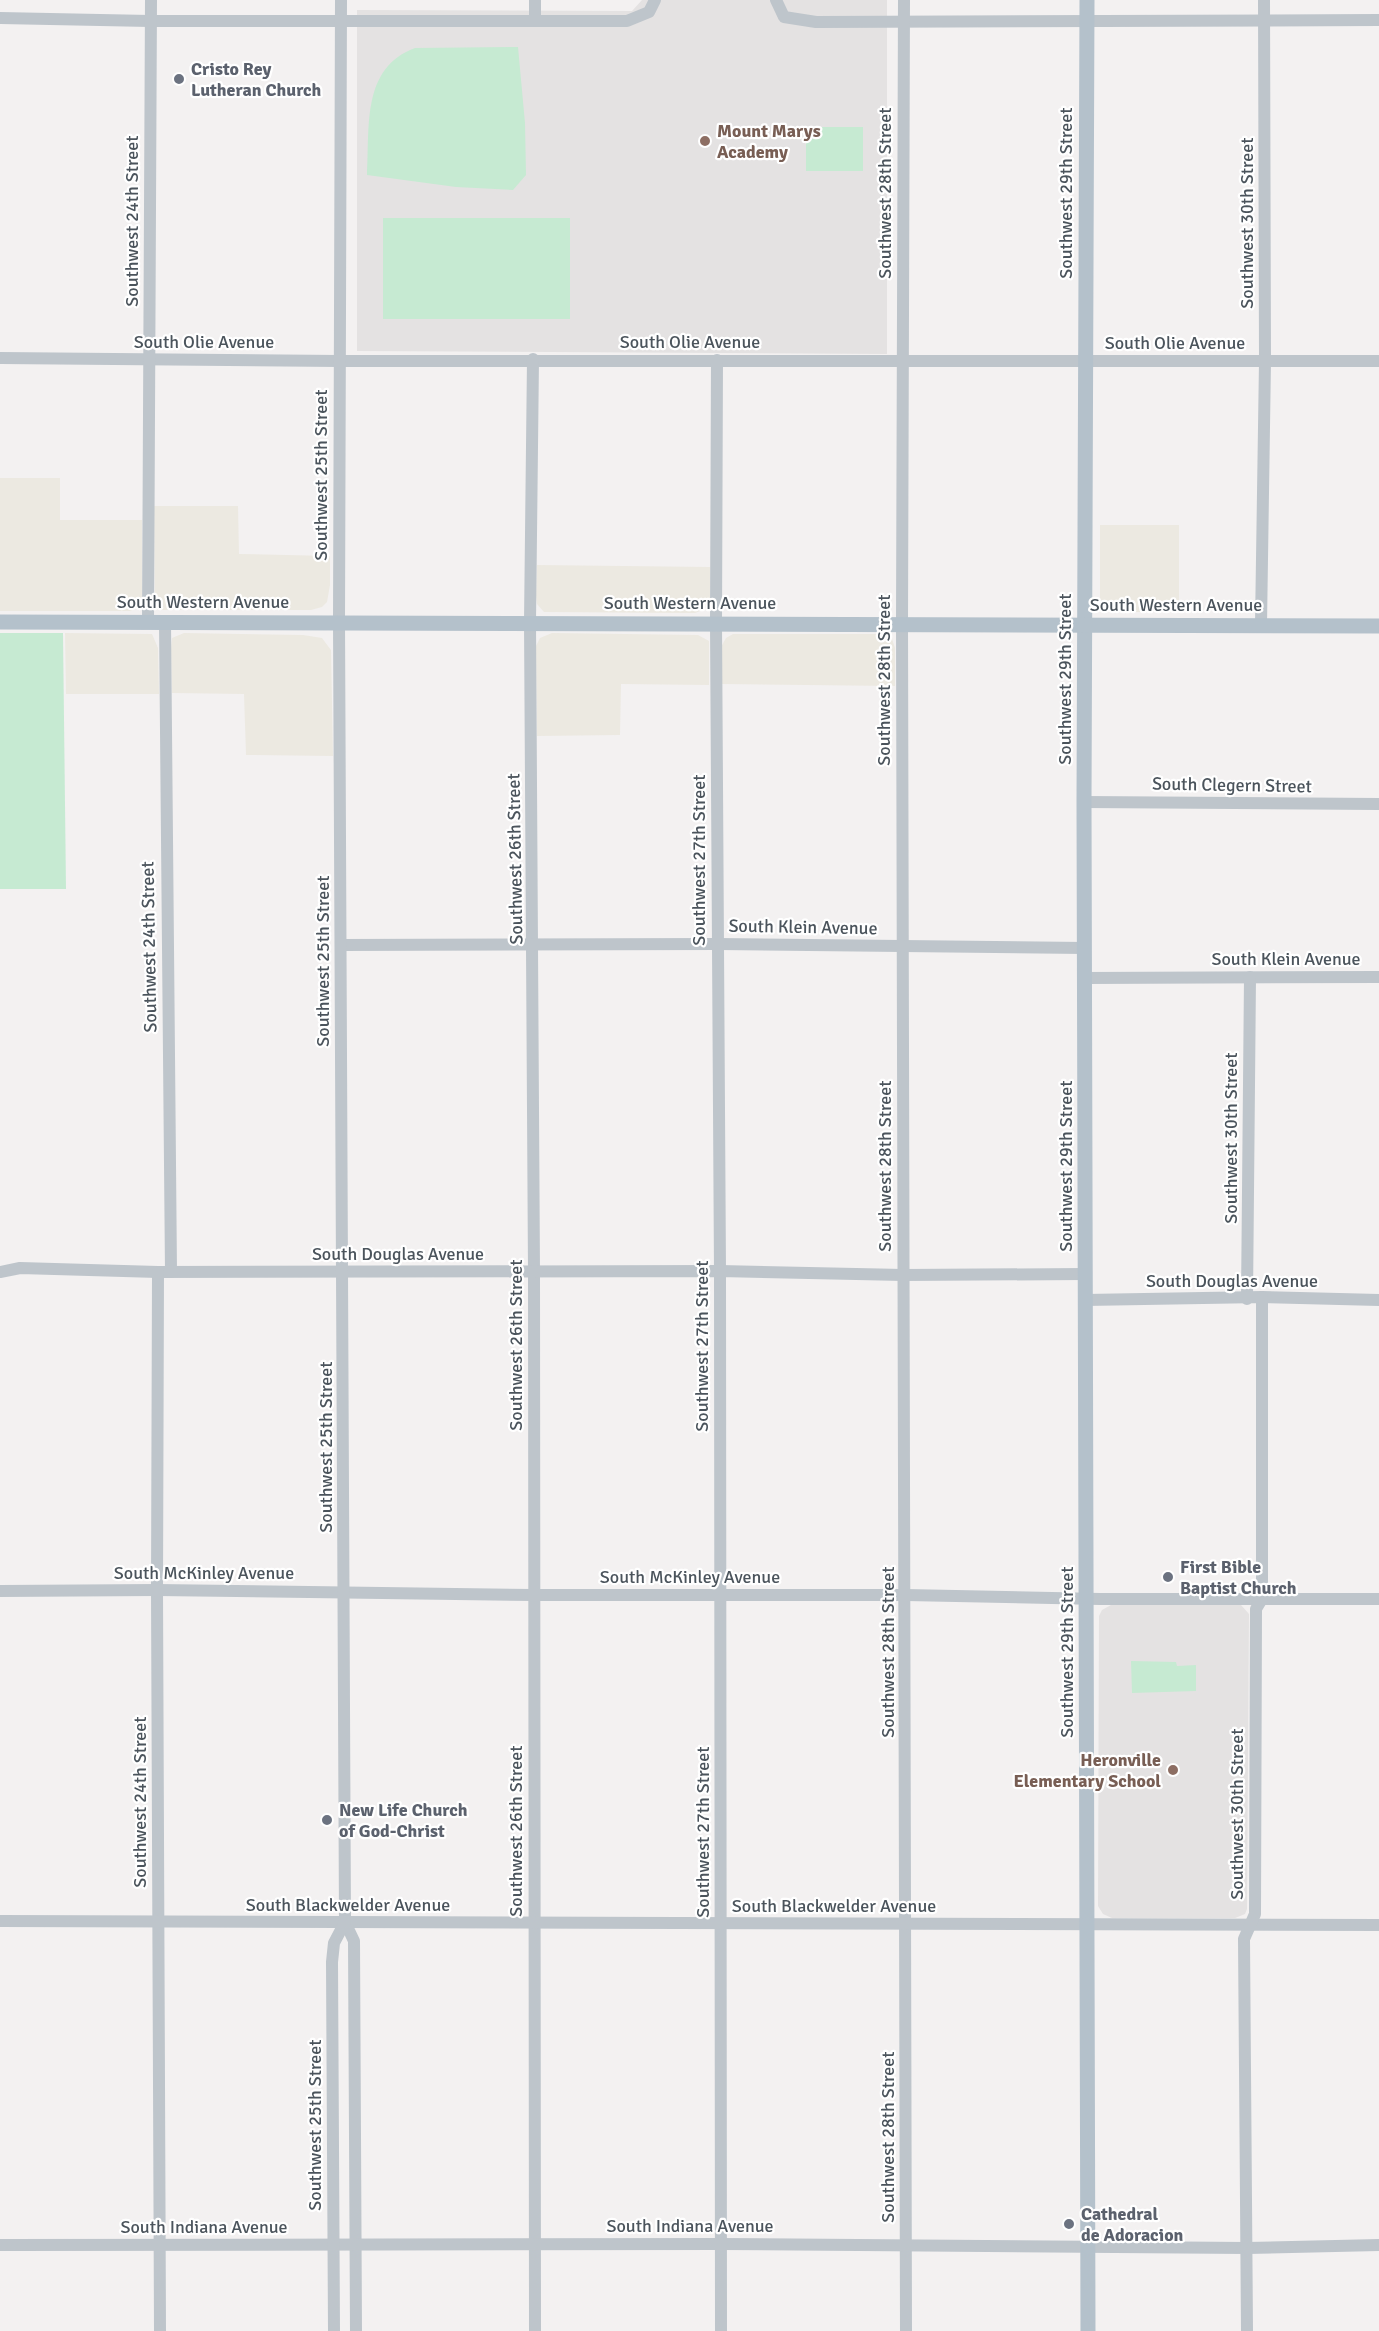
<svg xmlns="http://www.w3.org/2000/svg" width="1379" height="2331" viewBox="0 0 1379 2331" font-family="Signika,sans-serif">
  <rect width="100%" height="100%" fill="#f3f1f1"/>
  <g fill="#ece9e1">
    <polygon points="0,478 60,478 60,520 142,520 142,597 139,606 131,611 0,611"/>
    <polygon points="154,506 238,506 239,554 330,556 330,585 327,602 322,607 311,610 155,610"/>
    <polygon points="1100,525 1179,525 1179,612 1110,612 1100,605"/>
    <polygon points="537,565 710,567 710,600 705,609 695,613 544,612 537,604 536,596"/>
    <polygon points="65,633 152,634 158,648 159,694 66,694"/>
    <polygon points="184,633 303,635 322,638 331,650 333,756 246,755 244,694 172,693 171,648 172,638"/>
    <polygon points="552,633 698,635 709,641 709,685 621,684 620,735 537,736 536,646 540,638"/>
    <polygon points="733,634 884,634 892,639 895,648 895,686 721,684 721,647 726,638"/>
  </g>
  <g fill="#e4e2e2">
    <polygon points="642,0 887,0 887,354 357,351 357,10 632,11"/>
    <polygon points="1111,1605 1241,1605 1249,1614 1247,1909 1245,1914 1235,1918 1112,1918 1103,1914 1098,1906 1099,1616 1102,1610"/>
  </g>
  <g fill="#c6ead2">
    <path d="M518 47 525 123 526 175 513 190 456 187 367 175C370 127 361 68 415 48Z"/>
    <rect x="806" y="127" width="57" height="44"/>
    <rect x="383" y="218" width="187" height="101"/>
    <polygon points="0,633 63,633 66,889 0,889"/>
    <polygon points="1131,1661 1176,1662 1177,1666 1196,1665 1196,1691 1132,1693"/>
  </g>
  <g fill="none" stroke-linecap="round" stroke-linejoin="round">
    <g stroke="#bec5cb" stroke-width="12">
      <polyline points="535,0 535,21"/>
      <polyline points="776,0 784,17 816,22 1379,20"/>
      <polyline points="904,0 902,623 906,2331"/>
      <polyline points="0,18 150,21 627,21 649,12 655,0"/>
      <polyline points="0,358 339,361 1379,361"/>
      <polyline points="533,359 530,622 534,1271 535,2331"/>
      <polyline points="717,360 716,623 720,1271 721,2331"/>
      <polyline points="148,622 151,0"/>
      <polyline points="165,622 171,1272"/>
      <polyline points="1261,625 1265,361 1264,0"/>
      <polyline points="1084,802 1379,804"/>
      <polyline points="341,945 718,944 1085,948"/>
      <polyline points="1085,978 1379,977"/>
      <polyline points="0,1272 20,1268 158,1272 720,1271 903,1275 1085,1274"/>
      <polyline points="158,1272 157,1590 160,2331"/>
      <polyline points="1247,1299 1250,977"/>
      <polyline points="1085,1300 1262,1297 1379,1300"/>
      <polyline points="0,1591 157,1590 533,1595 906,1595 1100,1599 1379,1599"/>
      <polyline points="0,1921 1379,1925"/>
      <polyline points="345,1922 354,1941 356,2331"/>
      <polyline points="0,2245 721,2244 1247,2248 1379,2245"/>
      <polyline points="334,2331 332,1962 334,1943 345,1922 339,622 341,0"/>
      <polyline points="1247,2331 1244,1939 1255,1914 1256,1609 1262,1599 1262,1297"/>
    </g>
    <g stroke="#b4c1cb" stroke-width="15">
      <polyline points="1087,0 1084,802 1088,2331"/>
      <polyline points="0,622 1379,626"/>
    </g>
  </g>
  <g fill="#6b7280" stroke="#fff" stroke-width="2">
    <circle cx="179" cy="79" r="6"/>
    <circle cx="1168" cy="1577" r="6"/>
    <circle cx="327" cy="1820" r="6"/>
    <circle cx="1069" cy="2224" r="6"/>
  </g>
  <g fill="#8d6e63" stroke="#fff" stroke-width="2">
    <circle cx="705" cy="141" r="6"/>
    <circle cx="1173" cy="1770" r="6"/>
  </g>
  <g text-anchor="middle" stroke-width="4.5" stroke-linejoin="round" paint-order="stroke">
    <g font-size="18" font-weight="bold" fill="#5b616d" stroke="#fff" text-anchor="start">
      <text x="191" y="75">Cristo Rey<tspan x="191" dy="21">Lutheran Church</tspan></text>
      <text x="1180" y="1573">First Bible<tspan x="1180" dy="21">Baptist Church</tspan></text>
      <text x="339" y="1816">New Life Church<tspan x="339" dy="21">of God-Christ</tspan></text>
      <text x="1081" y="2220">Cathedral<tspan x="1081" dy="21">de Adoracion</tspan></text>
    </g>
    <g font-size="18" font-weight="bold" fill="#785e54" stroke="#fff" text-anchor="start">
      <text x="717" y="137">Mount Marys<tspan x="717" dy="21">Academy</tspan></text>
      <text x="1161" y="1766" text-anchor="end">Heronville<tspan x="1161" dy="21">Elementary School</tspan></text>
    </g>
    <g font-size="18" fill="#4b545c" stroke="#fff">
      <text transform="translate(885 193) rotate(-90)" y="6">Southwest 28th Street</text>
      <text transform="translate(1066 193) rotate(-90)" y="6">Southwest 29th Street</text>
      <text transform="translate(132 221) rotate(-90)" y="6">Southwest 24th Street</text>
      <text transform="translate(1247 223) rotate(-90)" y="6">Southwest 30th Street</text>
      <text x="204" y="348">South Olie Avenue</text>
      <text x="690" y="348">South Olie Avenue</text>
      <text x="1175" y="349">South Olie Avenue</text>
      <text transform="translate(321 475) rotate(-90)" y="6">Southwest 25th Street</text>
      <text x="203" y="608">South Western Avenue</text>
      <text x="690" y="609">South Western Avenue</text>
      <text x="1176" y="611">South Western Avenue</text>
      <text transform="translate(1065 679) rotate(-90)" y="6">Southwest 29th Street</text>
      <text transform="translate(884 680) rotate(-90)" y="6">Southwest 28th Street</text>
      <text transform="translate(1232 785) rotate(1)" y="6">South Clegern Street</text>
      <text transform="translate(515 859) rotate(-91)" y="6">Southwest 26th Street</text>
      <text transform="translate(699 860) rotate(-90)" y="6">Southwest 27th Street</text>
      <text transform="translate(803 927) rotate(1)" y="6">South Klein Avenue</text>
      <text transform="translate(149 947) rotate(-91)" y="6">Southwest 24th Street</text>
      <text x="1286" y="965">South Klein Avenue</text>
      <text transform="translate(323 961) rotate(-90)" y="6">Southwest 25th Street</text>
      <text transform="translate(1231 1138) rotate(-90)" y="6">Southwest 30th Street</text>
      <text transform="translate(885 1166) rotate(-90)" y="6">Southwest 28th Street</text>
      <text transform="translate(1066 1166) rotate(-90)" y="6">Southwest 29th Street</text>
      <text x="398" y="1260">South Douglas Avenue</text>
      <text x="1232" y="1287">South Douglas Avenue</text>
      <text transform="translate(516 1345) rotate(-90)" y="6">Southwest 26th Street</text>
      <text transform="translate(702 1346) rotate(-90)" y="6">Southwest 27th Street</text>
      <text transform="translate(326 1447) rotate(-90)" y="6">Southwest 25th Street</text>
      <text x="204" y="1579">South McKinley Avenue</text>
      <text x="690" y="1583">South McKinley Avenue</text>
      <text transform="translate(888 1652) rotate(-90)" y="6">Southwest 28th Street</text>
      <text transform="translate(1067 1652) rotate(-90)" y="6">Southwest 29th Street</text>
      <text transform="translate(140 1802) rotate(-90)" y="6">Southwest 24th Street</text>
      <text transform="translate(1237 1814) rotate(-90)" y="6">Southwest 30th Street</text>
      <text transform="translate(516 1831) rotate(-90)" y="6">Southwest 26th Street</text>
      <text transform="translate(703 1832) rotate(-90)" y="6">Southwest 27th Street</text>
      <text x="348" y="1911">South Blackwelder Avenue</text>
      <text x="834" y="1912">South Blackwelder Avenue</text>
      <text transform="translate(315 2125) rotate(-90)" y="6">Southwest 25th Street</text>
      <text transform="translate(888 2137) rotate(-90)" y="6">Southwest 28th Street</text>
      <text x="690" y="2232">South Indiana Avenue</text>
      <text x="204" y="2233">South Indiana Avenue</text>
    </g>
  </g>
</svg>
